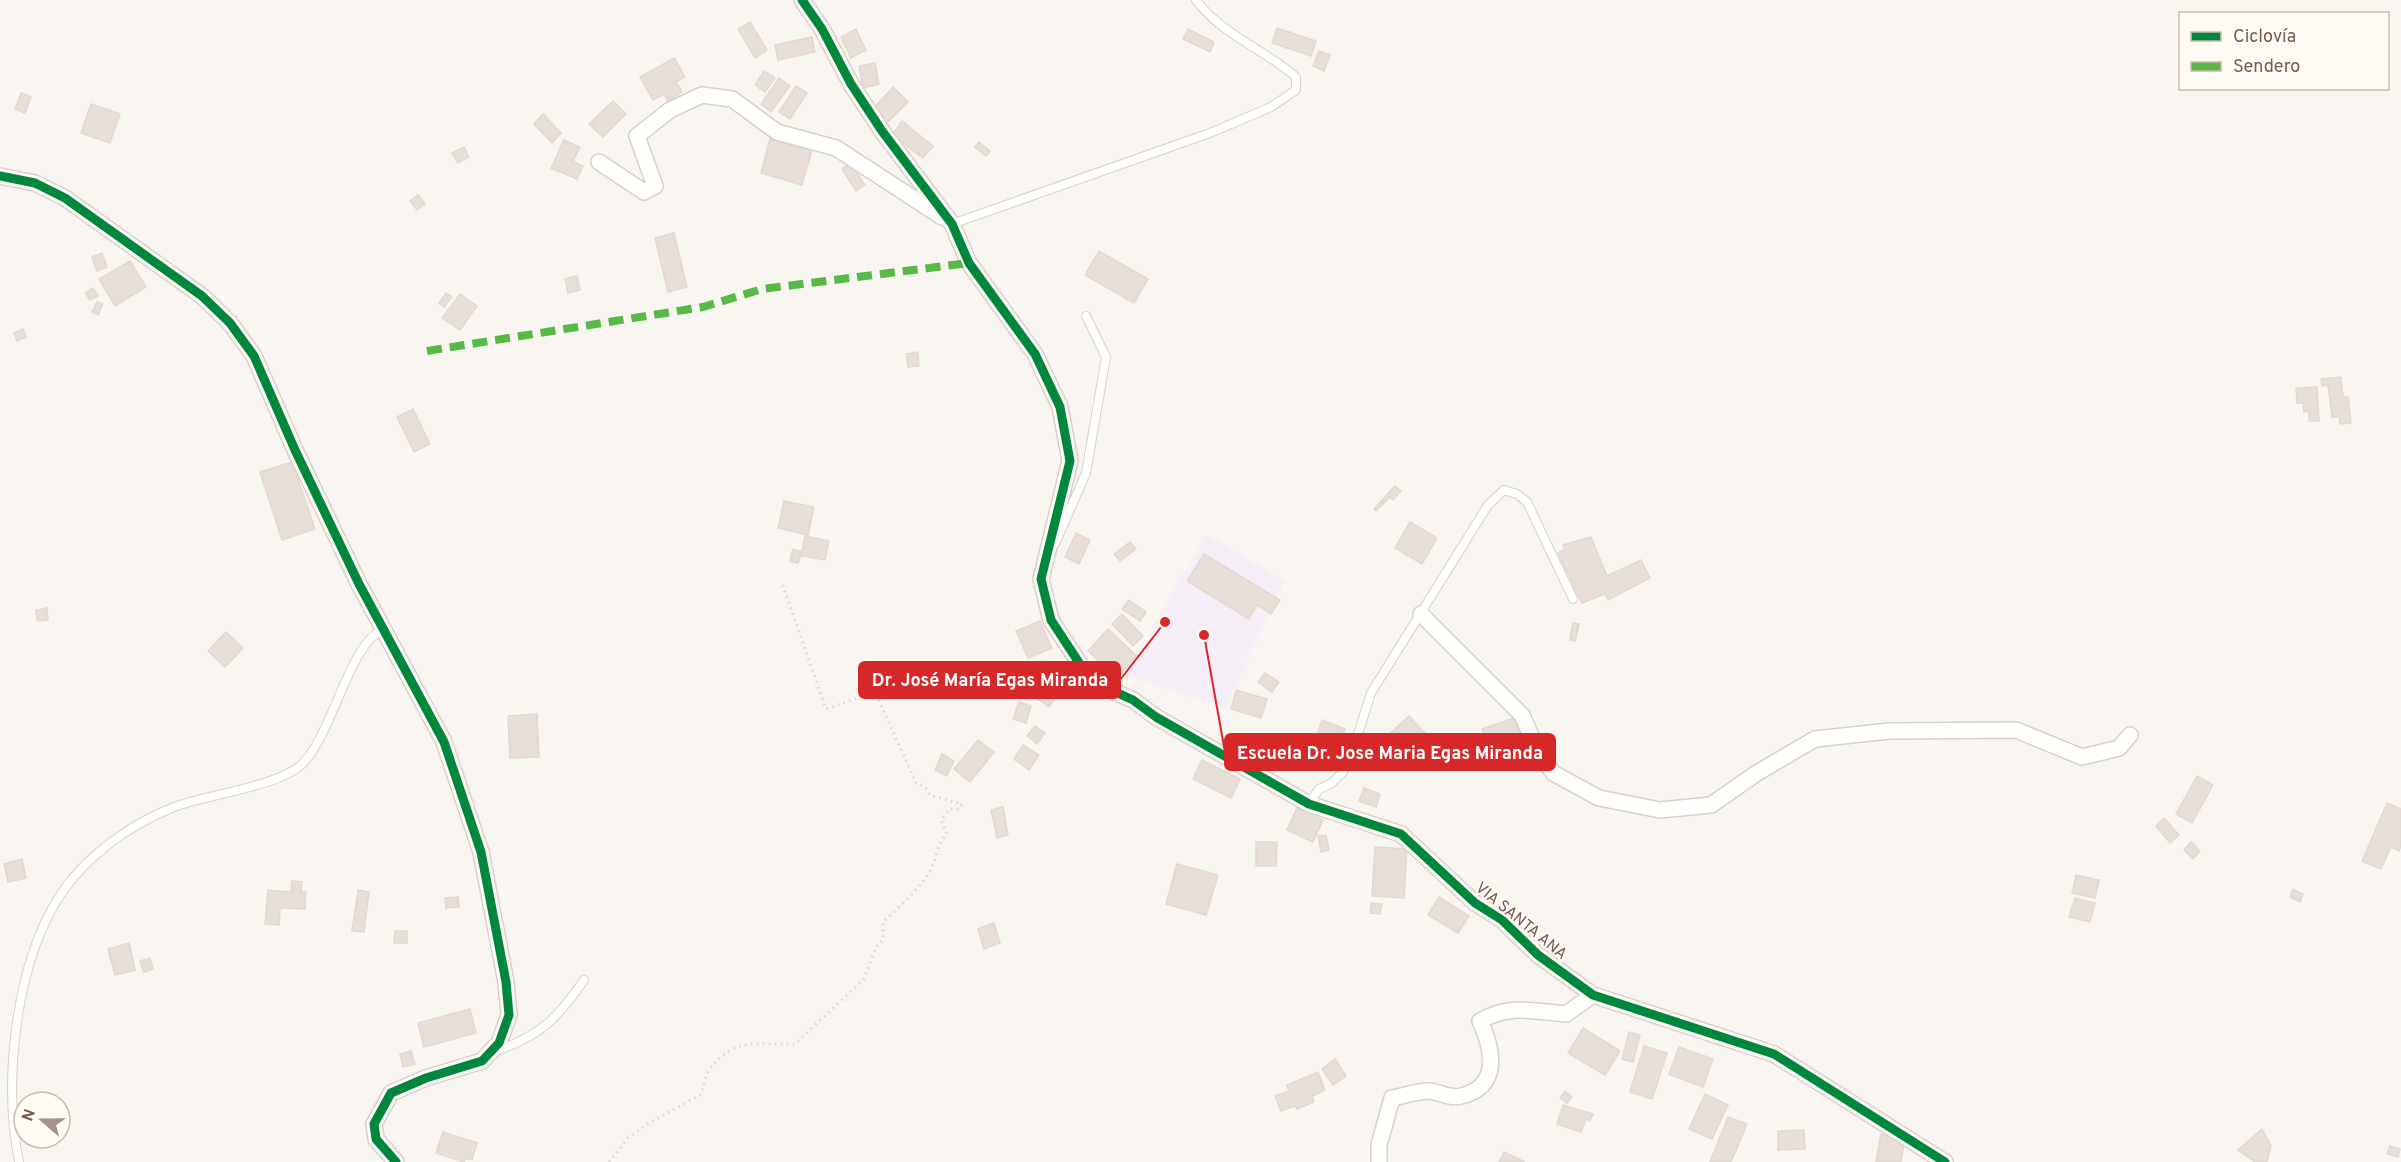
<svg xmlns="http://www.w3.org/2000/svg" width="2401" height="1162" viewBox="0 0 2401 1162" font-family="Overpass,sans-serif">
  <rect width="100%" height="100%" fill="#f9f5f0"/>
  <polygon fill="#f6eef6" points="1207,535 1285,581 1225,708 1130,677 1105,681 1092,667 1137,661 1162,610"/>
  <g fill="#e6ded7" stroke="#e2d8d2" stroke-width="1.5">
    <polygon points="750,22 767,50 755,58 738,29"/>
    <polygon points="1277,28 1316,41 1311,56 1272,43"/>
    <polygon points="856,29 866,50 851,58 841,37"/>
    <polygon points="1188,29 1214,42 1210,52 1183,39"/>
    <polygon points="812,37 815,52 778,60 775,45"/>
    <polygon points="1319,51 1330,55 1324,71 1313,66"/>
    <polygon points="674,58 685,77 676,82 682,92 668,101 664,94 653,100 640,77"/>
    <polygon points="875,63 879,84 863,88 859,66"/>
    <polygon points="764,71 775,78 765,92 755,85"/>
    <polygon points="779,78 790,86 771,112 761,104"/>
    <polygon points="796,86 807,93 790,119 779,112"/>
    <polygon points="893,87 908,102 886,124 872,110"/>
    <polygon points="21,93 31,97 25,113 15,109"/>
    <polygon points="613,101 626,114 603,137 589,124"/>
    <polygon points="91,104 120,114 110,143 81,133"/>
    <polygon points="543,114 561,133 552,143 534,124"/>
    <polygon points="902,121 933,146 923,158 892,135"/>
    <polygon points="770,139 812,150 802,185 761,173"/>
    <polygon points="564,140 580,147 573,161 583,166 577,179 551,168"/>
    <polygon points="979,142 990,151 986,156 975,147"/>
    <polygon points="464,147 469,157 458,163 452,153"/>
    <polygon points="850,163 865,185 856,191 842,169"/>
    <polygon points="418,195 425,204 417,210 410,201"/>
    <polygon points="674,233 687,287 668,292 655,238"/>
    <polygon points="1099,251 1148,279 1134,303 1085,275"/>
    <polygon points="102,253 107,267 97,271 92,257"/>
    <polygon points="130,261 146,287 115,306 99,279"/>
    <polygon points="577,276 580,290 568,293 565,279"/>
    <polygon points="93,288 98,296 90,300 85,293"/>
    <polygon points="446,293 452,297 444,307 439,303"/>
    <polygon points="460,294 477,306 460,330 442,318"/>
    <polygon points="97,302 103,304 98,315 92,312"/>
    <polygon points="23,329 26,337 17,341 14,333"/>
    <polygon points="918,352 919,366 908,367 906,354"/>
    <polygon points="2341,377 2343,397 2348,397 2351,423 2340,424 2339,417 2332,417 2328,385 2322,386 2321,379"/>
    <polygon points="2317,387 2319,421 2309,421 2309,411 2304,412 2303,403 2297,403 2296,388"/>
    <polygon points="413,409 430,444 414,452 397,417"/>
    <polygon points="292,462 315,529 282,540 260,472"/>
    <polygon points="1395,486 1401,491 1393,500 1390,497 1376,511 1374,509"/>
    <polygon points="784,501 814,507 808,535 778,528"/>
    <polygon points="1410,522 1437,538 1422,564 1395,548"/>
    <polygon points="1076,533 1090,540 1079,564 1065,557"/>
    <polygon points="805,536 829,541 825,560 801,556"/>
    <polygon points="1591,537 1607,576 1641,560 1650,578 1608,600 1605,594 1582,603 1558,553 1565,549 1563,545"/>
    <polygon points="1130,542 1136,549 1120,561 1114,554"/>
    <polygon points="793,549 802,552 798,563 790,561"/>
    <polygon points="1204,554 1280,600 1271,614 1257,605 1249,619 1187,581"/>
    <polygon points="1129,600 1146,612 1140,621 1122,609"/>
    <polygon points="47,608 48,620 37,621 36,610"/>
    <polygon points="1122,614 1143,636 1133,646 1112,624"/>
    <polygon points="1040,621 1052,648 1028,658 1016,631"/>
    <polygon points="1573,623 1579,624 1575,641 1570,640"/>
    <polygon points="1108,629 1137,656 1117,678 1088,651"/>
    <polygon points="226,632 243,648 225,667 208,651"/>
    <polygon points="1047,661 1070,678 1049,707 1025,690"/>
    <polygon points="1265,673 1279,682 1272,692 1258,682"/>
    <polygon points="1236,690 1267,699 1261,718 1231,709"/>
    <polygon points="1019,702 1031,706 1026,723 1013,719"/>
    <polygon points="537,714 539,757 510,758 508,716"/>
    <polygon points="1409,716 1435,744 1442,738 1454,751 1435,768 1424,756 1413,766 1386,737"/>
    <polygon points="1517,717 1523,736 1511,740 1514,749 1502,753 1499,744 1488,748 1482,729"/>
    <polygon points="1322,720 1345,729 1335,757 1320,752 1317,762 1299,755 1306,738 1315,741"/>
    <polygon points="1035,726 1045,733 1037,744 1027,736"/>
    <polygon points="978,740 994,752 970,782 954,769"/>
    <polygon points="1023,745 1039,755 1029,770 1014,759"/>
    <polygon points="942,754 954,761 947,776 935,770"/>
    <polygon points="1202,760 1240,779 1231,798 1193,779"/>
    <polygon points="2197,776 2213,785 2192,823 2176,814"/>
    <polygon points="1364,788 1380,794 1376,807 1359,801"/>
    <polygon points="2387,803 2401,809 2401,846 2399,851 2391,847 2381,869 2362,861"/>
    <polygon points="1003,807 1008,835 997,838 991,810"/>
    <polygon points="1297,808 1323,820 1313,842 1287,830"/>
    <polygon points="2164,818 2179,835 2170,843 2156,826"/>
    <polygon points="1326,835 1329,850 1321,852 1318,836"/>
    <polygon points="1256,842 1277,842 1276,866 1256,866"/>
    <polygon points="2191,842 2200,851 2193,859 2184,850"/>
    <polygon points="1375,847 1407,849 1404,898 1372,896"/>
    <polygon points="22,859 26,878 8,882 4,864"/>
    <polygon points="1177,864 1218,875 1206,915 1166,904"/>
    <polygon points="2076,875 2099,880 2095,898 2072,893"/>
    <polygon points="292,881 302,882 301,892 306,892 305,909 280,908 279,925 265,924 268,890 291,892"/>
    <polygon points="2293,889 2303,894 2300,902 2290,897"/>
    <polygon points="358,890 369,892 364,932 352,931"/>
    <polygon points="458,897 459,907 446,908 445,898"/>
    <polygon points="1439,897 1469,916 1458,933 1428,915"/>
    <polygon points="2075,898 2095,903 2090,922 2069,917"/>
    <polygon points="1371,903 1382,904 1380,914 1370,913"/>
    <polygon points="994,923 1000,943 984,949 978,929"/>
    <polygon points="395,931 407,931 407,943 394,943"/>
    <polygon points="129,943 135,970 115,975 108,949"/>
    <polygon points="150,958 153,969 144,972 140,961"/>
    <polygon points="470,1009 476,1033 424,1047 418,1023"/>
    <polygon points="1583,1028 1620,1051 1605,1075 1568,1053"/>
    <polygon points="1629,1032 1640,1035 1633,1062 1622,1059"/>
    <polygon points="1644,1046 1667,1053 1652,1099 1630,1092"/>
    <polygon points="1679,1047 1713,1059 1703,1087 1669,1074"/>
    <polygon points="411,1051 415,1064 403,1067 400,1054"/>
    <polygon points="1335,1059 1346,1076 1333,1085 1322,1069"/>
    <polygon points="1318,1072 1325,1090 1312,1096 1314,1102 1297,1109 1295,1106 1281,1111 1275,1096 1289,1091 1287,1085"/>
    <polygon points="1565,1091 1572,1097 1567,1103 1560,1098"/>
    <polygon points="1705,1094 1728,1105 1712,1139 1689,1129"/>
    <polygon points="1563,1105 1593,1114 1590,1121 1586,1119 1581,1132 1557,1124"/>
    <polygon points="1728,1117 1747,1124 1731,1162 1710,1162"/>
    <polygon points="2262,1129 2271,1146 2267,1162 2255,1162 2238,1150"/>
    <polygon points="1804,1130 1805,1149 1778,1150 1778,1131"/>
    <polygon points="443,1132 477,1143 472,1160 465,1158 464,1162 436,1153"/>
    <polygon points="1881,1134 1905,1138 1901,1162 1876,1162"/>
    <polygon points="2390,1146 2400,1149 2398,1157 2387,1154"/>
    <polygon points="1504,1152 1525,1162 1499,1162"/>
  </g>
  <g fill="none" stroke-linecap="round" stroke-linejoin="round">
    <g stroke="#d7d1cb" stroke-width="10">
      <g id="lane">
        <path d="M952 224 1210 133 1271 107 1296 90V77C1264 49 1221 34 1196 0"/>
        <polyline points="1055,544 1086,473 1106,357 1086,316"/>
        <polyline points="1309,804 1319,789 1332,783 1343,772 1352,753 1371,693 1488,505 1504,490 1517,494 1527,502 1573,599"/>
        <path d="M496 1051C540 1036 558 1018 584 980"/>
        <path d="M19 1162C3 1082 15 963 61 894 87 855 131 824 174 807 208 794 278 787 302 764 332 736 349 644 383 629"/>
      </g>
    </g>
    <g stroke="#d7d1cb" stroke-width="18">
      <g id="street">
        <polyline points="802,0 822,29 851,84 882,131 952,224 969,263 1035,354 1060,407 1070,461 1041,579 1051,620 1091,681 1133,700 1156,717 1309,804 1401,834 1475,903 1502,920 1538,955 1593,995 1774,1054 1945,1162"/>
        <polyline points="599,162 644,192 655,186 637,136 670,110 702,95 732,99 777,132 836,148 942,217"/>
        <polyline points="0,176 35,183 65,198 202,296 230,323 254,356 295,450 359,584 444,742 481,852 506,982 509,1015 499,1043 482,1061 426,1078 391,1093 374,1124 376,1139 396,1162"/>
        <polyline points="1421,614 1522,715 1535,745 1553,773 1599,798 1660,810 1711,805 1757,773 1815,739 1889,731 2016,730 2082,757 2119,748 2130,735"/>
        <path d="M1379 1162V1145L1392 1098C1404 1096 1417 1091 1429 1091 1439 1092 1451 1099 1461 1096 1501 1087 1493 1049 1480 1021 1510 1004 1532 1011 1566 1014L1593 995"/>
      </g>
    </g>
    <path stroke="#dcd5d0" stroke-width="3" stroke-dasharray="1.5 4.5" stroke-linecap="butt" d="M609 1162 628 1138 649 1123 700 1095C705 1087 704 1076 710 1069 734 1036 760 1045 795 1044L864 979 876 947 883 940V922C898 908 915 893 927 876 936 863 936 845 947 834L941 820 950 809H959L962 804 930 795 925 787 916 783 875 692 826 709 782 583"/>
    <use href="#lane" stroke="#fefefd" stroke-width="8"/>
    <use href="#street" stroke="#fefefd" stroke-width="15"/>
    <polyline stroke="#58b947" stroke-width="8" stroke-dasharray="15 8" stroke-linecap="butt" points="427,351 703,307 762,289 969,263"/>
    <g stroke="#fffaf3" stroke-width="13">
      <g id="cycleway">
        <polyline points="802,0 822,29 851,84 882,131 952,224 969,263 1035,354 1060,407 1070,461 1041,579 1051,620 1091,681 1133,700 1156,717 1309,804 1401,834 1475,903 1502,920 1538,955 1593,995 1774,1054 1945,1162"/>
        <polyline points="0,176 35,183 65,198 202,296 230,323 254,356 295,450 359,584 444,742 481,852 506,982 509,1015 499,1043 482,1061 426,1078 391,1093 374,1124 376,1139 396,1162"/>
      </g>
    </g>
    <use href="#cycleway" stroke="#00873e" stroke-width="9"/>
  </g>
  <g text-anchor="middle" stroke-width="4.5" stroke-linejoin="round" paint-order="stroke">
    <g font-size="16" fill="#7a5c4d" stroke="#fffaf3">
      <text transform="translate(1522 920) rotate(39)" y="6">VIA SANTA ANA</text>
    </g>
  </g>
  <path fill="none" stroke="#d62828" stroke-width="2" d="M1165 622L1120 680M1204 635L1225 752"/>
  <g fill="#d62828" stroke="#fffaf3" stroke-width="2">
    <circle cx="1165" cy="622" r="6"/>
    <circle cx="1204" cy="635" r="6"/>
  </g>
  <g fill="#d62828" stroke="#d62828" stroke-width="2">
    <rect x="859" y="662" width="261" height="36" rx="6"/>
    <rect x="1225" y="734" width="330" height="36" rx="6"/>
  </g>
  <g font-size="18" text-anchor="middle" font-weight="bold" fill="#fff">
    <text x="990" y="686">Dr. José María Egas Miranda</text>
    <text x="1390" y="759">Escuela Dr. Jose Maria Egas Miranda</text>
  </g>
  <rect x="2179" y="12" width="210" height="78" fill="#fffaf3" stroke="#cabbb1" stroke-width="1.5"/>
  <rect x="2191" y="32" width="30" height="9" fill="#00873e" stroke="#cabbb1" stroke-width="1.5"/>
  <text x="2233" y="42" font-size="18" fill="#7a5c4d">Ciclovía</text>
  <rect x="2191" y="62" width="30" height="9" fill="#58b947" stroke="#cabbb1" stroke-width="1.5"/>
  <text x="2233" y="72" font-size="18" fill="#7a5c4d">Sendero</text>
  <g transform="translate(42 1120) rotate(290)"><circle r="28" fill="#fffaf3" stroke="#cabbb1" stroke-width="1.5"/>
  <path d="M0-4.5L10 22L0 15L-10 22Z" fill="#a69286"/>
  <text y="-9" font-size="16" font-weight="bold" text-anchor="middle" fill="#7a5c4d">N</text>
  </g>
</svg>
